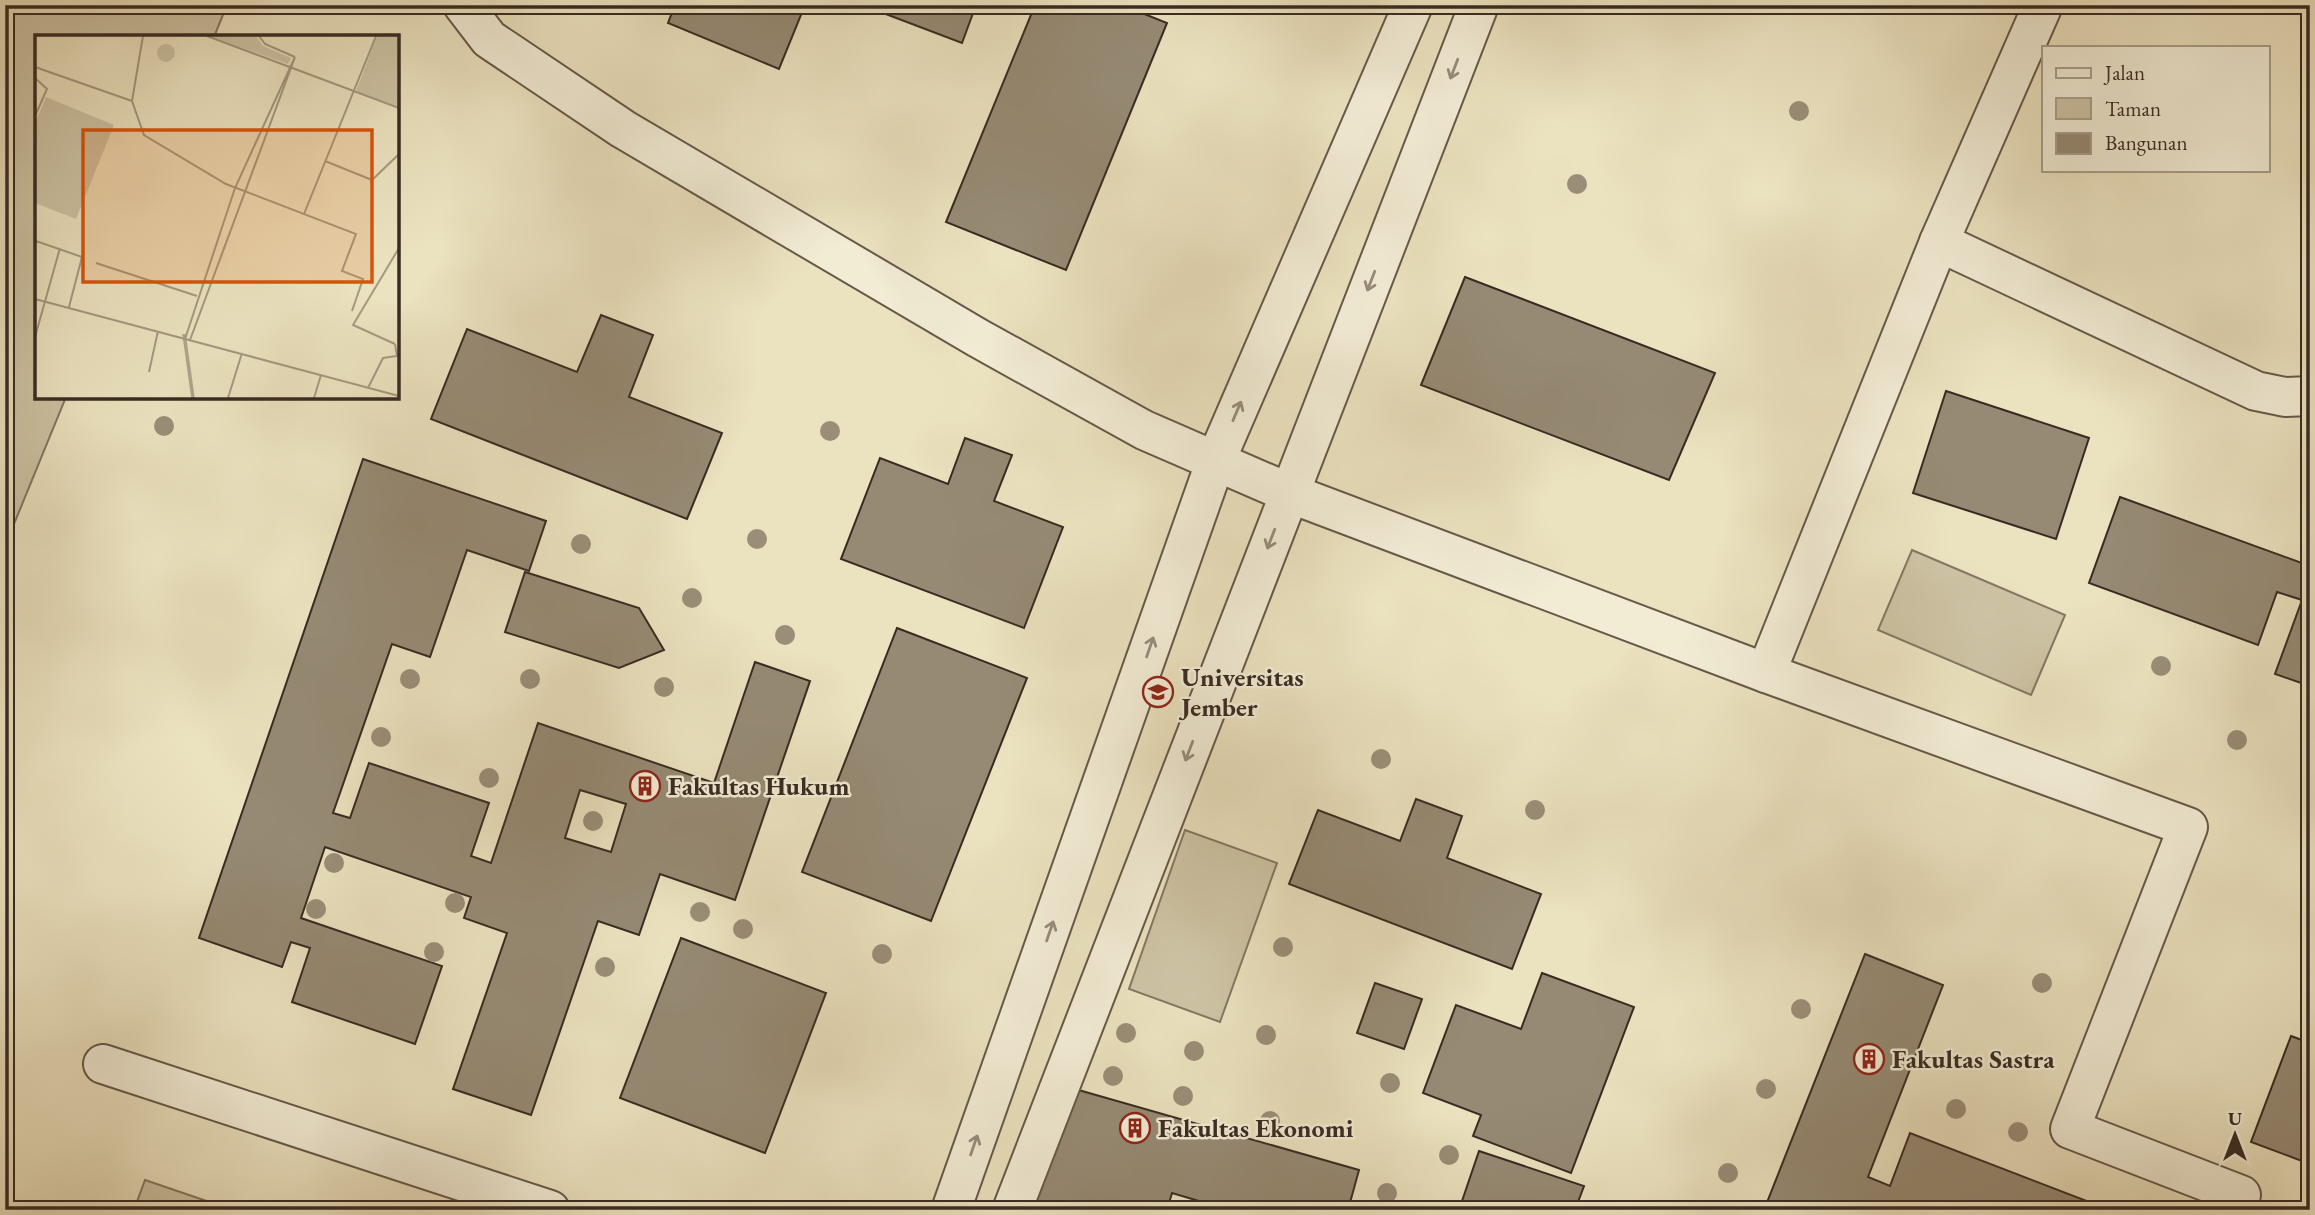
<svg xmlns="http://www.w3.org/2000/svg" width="2315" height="1215" viewBox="0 0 2315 1215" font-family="'EB Garamond',serif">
  <rect width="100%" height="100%" fill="#ebe2bf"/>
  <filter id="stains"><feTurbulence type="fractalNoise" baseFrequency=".00286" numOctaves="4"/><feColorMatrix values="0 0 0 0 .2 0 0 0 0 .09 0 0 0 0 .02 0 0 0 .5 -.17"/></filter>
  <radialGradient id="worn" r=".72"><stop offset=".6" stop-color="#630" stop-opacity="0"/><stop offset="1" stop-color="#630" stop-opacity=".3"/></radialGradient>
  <g fill="#cdc3a4" stroke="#837764" stroke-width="2">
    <polygon points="5,5 227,5 214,37 37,37 37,397 66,397 5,546"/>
    <polygon points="1912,550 2065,615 2031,695 1878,630"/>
    <polygon points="1185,830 1277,863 1220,1022 1129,989"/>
    <polygon points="145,1180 233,1210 134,1210"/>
  </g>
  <g fill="#968a74" stroke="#392b23" stroke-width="2" fill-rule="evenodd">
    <polygon points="675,5 805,5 779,69 668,23"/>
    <polygon points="862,5 976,5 962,43"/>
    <polygon points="1035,5 1122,5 1167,23 1066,270 946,222"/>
    <polygon points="1465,277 1715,373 1669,480 1421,385"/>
    <polygon points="601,315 653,335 629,397 722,433 687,519 431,419 467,329 577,372"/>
    <polygon points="1946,391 2089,438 2056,539 1913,493"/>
    <polygon points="965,438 1012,455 994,501 1063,527 1024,628 841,559 880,458 948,484"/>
    <path d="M363 459 546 521 529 571 467 550 430 657 392 644 333 813 350 818 369 763 489 803 471 856 491 863 538 723 714 783 755 662 810 681 735 900 660 874 639 935 598 921 531 1115 453 1089 507 933 464 918 471 897 325 847 301 918 442 966 415 1044 292 1002 310 948 291 942 282 967 199 938ZM580 790 626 804 611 852 565 838Z"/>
    <polygon points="2120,497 2310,566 2310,686 2275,674 2302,600 2277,592 2258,645 2089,583"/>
    <polygon points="525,572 639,608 664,650 619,668 505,632"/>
    <polygon points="897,628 1027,678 931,921 802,872"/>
    <polygon points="1416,799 1462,816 1447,858 1541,894 1512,969 1289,884 1318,810 1400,841"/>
    <polygon points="681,938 826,993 765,1153 620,1098"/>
    <polygon points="1865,954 1943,985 1868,1177 1890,1186 1910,1133 2110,1210 1855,1210 1841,1204 1839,1210 1764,1210"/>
    <polygon points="1542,973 1634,1007 1571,1173 1473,1136 1481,1115 1423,1093 1456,1005 1521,1029"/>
    <polygon points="1375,983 1422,999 1404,1049 1357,1033"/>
    <polygon points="2291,1036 2310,1043 2310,1164 2251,1142"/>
    <polygon points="1068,1087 1359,1170 1348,1210 1229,1210 1172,1193 1167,1210 1032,1210"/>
    <polygon points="1479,1151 1584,1186 1575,1210 1459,1210"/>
  </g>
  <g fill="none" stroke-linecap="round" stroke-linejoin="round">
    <g stroke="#66594a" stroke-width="42">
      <g id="minor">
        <polyline points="463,5 489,39 623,129 978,338 1144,430 1289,493 1766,673 2188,827 2070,1129 2241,1195 2236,1210"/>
        <polyline points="1939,242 2256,391 2285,397 2310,396"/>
        <polyline points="1766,673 1939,242 2043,5"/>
        <polyline points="103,1064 550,1210"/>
        <polyline points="951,1210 1216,460 1413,5"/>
        <polyline points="1012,1210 1479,5"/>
      </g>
    </g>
    <use href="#minor" stroke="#f2ecd5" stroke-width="38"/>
  </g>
  <g fill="#9a8e78">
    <circle cx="1799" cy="111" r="10"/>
    <circle cx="1577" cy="184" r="10"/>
    <circle cx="164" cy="426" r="10"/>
    <circle cx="830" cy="431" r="10"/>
    <circle cx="757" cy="539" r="10"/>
    <circle cx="581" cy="544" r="10"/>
    <circle cx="692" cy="598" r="10"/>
    <circle cx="785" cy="635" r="10"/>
    <circle cx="2161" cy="666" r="10"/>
    <circle cx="410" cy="679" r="10"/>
    <circle cx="530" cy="679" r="10"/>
    <circle cx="664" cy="687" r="10"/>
    <circle cx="381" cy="737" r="10"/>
    <circle cx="2237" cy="740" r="10"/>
    <circle cx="1381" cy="759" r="10"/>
    <circle cx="489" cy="778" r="10"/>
    <circle cx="1535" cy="810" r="10"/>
    <circle cx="593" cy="821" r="10"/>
    <circle cx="334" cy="863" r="10"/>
    <circle cx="455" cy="903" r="10"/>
    <circle cx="316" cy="909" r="10"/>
    <circle cx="700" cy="912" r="10"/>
    <circle cx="743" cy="929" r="10"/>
    <circle cx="1283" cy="947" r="10"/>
    <circle cx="434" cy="952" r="10"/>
    <circle cx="882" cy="954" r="10"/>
    <circle cx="605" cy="967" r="10"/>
    <circle cx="2042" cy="983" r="10"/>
    <circle cx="1801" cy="1009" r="10"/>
    <circle cx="1126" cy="1033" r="10"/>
    <circle cx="1266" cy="1035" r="10"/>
    <circle cx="1194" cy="1051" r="10"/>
    <circle cx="1113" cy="1076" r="10"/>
    <circle cx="1390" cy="1083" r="10"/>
    <circle cx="1766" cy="1089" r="10"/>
    <circle cx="1183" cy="1096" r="10"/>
    <circle cx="1956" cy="1109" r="10"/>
    <circle cx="1270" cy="1121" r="10"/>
    <circle cx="2018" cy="1132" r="10"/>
    <circle cx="1449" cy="1155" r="10"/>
    <circle cx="1728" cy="1173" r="10"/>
    <circle cx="1387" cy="1193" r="10"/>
  </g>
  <defs><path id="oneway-shaft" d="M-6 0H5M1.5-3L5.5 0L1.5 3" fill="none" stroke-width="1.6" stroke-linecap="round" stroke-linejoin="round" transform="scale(1.75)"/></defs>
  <g stroke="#968c7c">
    <use href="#oneway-shaft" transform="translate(1454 69) rotate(111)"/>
    <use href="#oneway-shaft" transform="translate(1371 281) rotate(111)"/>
    <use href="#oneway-shaft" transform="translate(1237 411) rotate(-67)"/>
    <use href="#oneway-shaft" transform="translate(1271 539) rotate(111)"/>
    <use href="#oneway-shaft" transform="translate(1150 647) rotate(-71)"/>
    <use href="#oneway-shaft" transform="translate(1189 751) rotate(111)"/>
    <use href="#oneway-shaft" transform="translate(1050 931) rotate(-71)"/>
    <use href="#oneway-shaft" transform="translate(974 1145) rotate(-71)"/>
  </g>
  <defs>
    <g id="university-ring" transform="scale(1.575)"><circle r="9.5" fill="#f2ecd5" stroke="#8f2418" stroke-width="1.5"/><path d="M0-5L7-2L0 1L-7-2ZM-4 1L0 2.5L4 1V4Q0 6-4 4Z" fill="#8f2418"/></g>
    <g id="building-ring" transform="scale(1.575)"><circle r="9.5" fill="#f2ecd5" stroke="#8f2418" stroke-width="1.5"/><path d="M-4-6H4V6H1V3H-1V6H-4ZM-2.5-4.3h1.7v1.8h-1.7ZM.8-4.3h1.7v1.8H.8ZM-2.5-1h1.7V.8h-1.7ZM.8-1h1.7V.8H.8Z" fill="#8f2418"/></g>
  </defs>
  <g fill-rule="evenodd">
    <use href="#university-ring" x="1158" y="692"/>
    <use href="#building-ring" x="645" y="786"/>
    <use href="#building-ring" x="1869" y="1059"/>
    <use href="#building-ring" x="1135" y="1128"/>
  </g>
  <g text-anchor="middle" stroke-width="5" stroke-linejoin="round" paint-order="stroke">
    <g font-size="26" font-weight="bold" fill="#392b23" stroke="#f2ecd5" text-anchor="start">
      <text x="1181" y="686">Universitas<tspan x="1181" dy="30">Jember</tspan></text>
      <text x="668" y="795">Fakultas Hukum</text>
      <text x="1892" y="1068">Fakultas Sastra</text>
      <text x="1158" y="1137">Fakultas Ekonomi</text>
    </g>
  </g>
  <g transform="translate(35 35)">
    <rect width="364" height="364" fill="#ebe2bf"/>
    <path d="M174 1H221L228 11 256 23 253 29ZM342 1H364V72L321 56ZM122 18a9 9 0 1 1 18 0a9 9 0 1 1-18 0ZM11 62 79 90 41 184 0 168V88Z" fill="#cdc3a4"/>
    <path fill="none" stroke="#aea48a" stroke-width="3.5" d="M149 299 158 363"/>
    <path fill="none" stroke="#a49981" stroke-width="2" d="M108 1 97 66 109 100 191 149 321 199 307 236 328 244 317 276M172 1 364 73M224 1 230 9 260 22M0 32 97 66M0 43 12 54 0 81M290 126 337 145 364 119M269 179 341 1M0 209 1 206 47 222 34 272M61 228 162 261M0 264 364 361M0 302 25 213M150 304 200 153 260 22M155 305 260 22M360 309 318 290 364 213M114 337 123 296M333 353 348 323 362 321 360 309M193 363 207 318M279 363 286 340"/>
    <path fill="#d6540e" fill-opacity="0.15" stroke="#d6540e" stroke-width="3.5" d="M48 95H337V247H48Z"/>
    <rect width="364" height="364" fill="none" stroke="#392b23" stroke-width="3.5"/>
  </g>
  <rect width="2315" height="1215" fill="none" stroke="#ebe2bf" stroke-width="28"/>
  <rect x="7" y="7" width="2301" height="1201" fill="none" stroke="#392b23" stroke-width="3.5"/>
  <rect x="14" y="14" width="2287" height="1187" fill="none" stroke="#392b23" stroke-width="2"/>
  <rect x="2042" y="46" width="228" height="126" fill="#f2ecd5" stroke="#a89f8e" stroke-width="2"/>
  <rect x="2056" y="68" width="35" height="10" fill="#f2ecd5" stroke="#a89f8e" stroke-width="2"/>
  <text x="2105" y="80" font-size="21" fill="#392b23">Jalan</text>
  <rect x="2056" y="98" width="35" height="21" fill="#cdc3a4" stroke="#a89f8e" stroke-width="2"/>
  <text x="2105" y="116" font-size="21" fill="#392b23">Taman</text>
  <rect x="2056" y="133" width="35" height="21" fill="#968a74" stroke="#a89f8e" stroke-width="2"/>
  <text x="2105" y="150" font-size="21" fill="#392b23">Bangunan</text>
  <g transform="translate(2235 1135)" stroke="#f2ecd5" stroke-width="5" paint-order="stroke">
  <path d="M0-5L12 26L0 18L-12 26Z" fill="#392b23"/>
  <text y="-10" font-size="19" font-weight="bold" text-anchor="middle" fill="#392b23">U</text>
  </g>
  <rect width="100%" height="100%" filter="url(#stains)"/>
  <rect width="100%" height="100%" fill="url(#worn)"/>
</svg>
